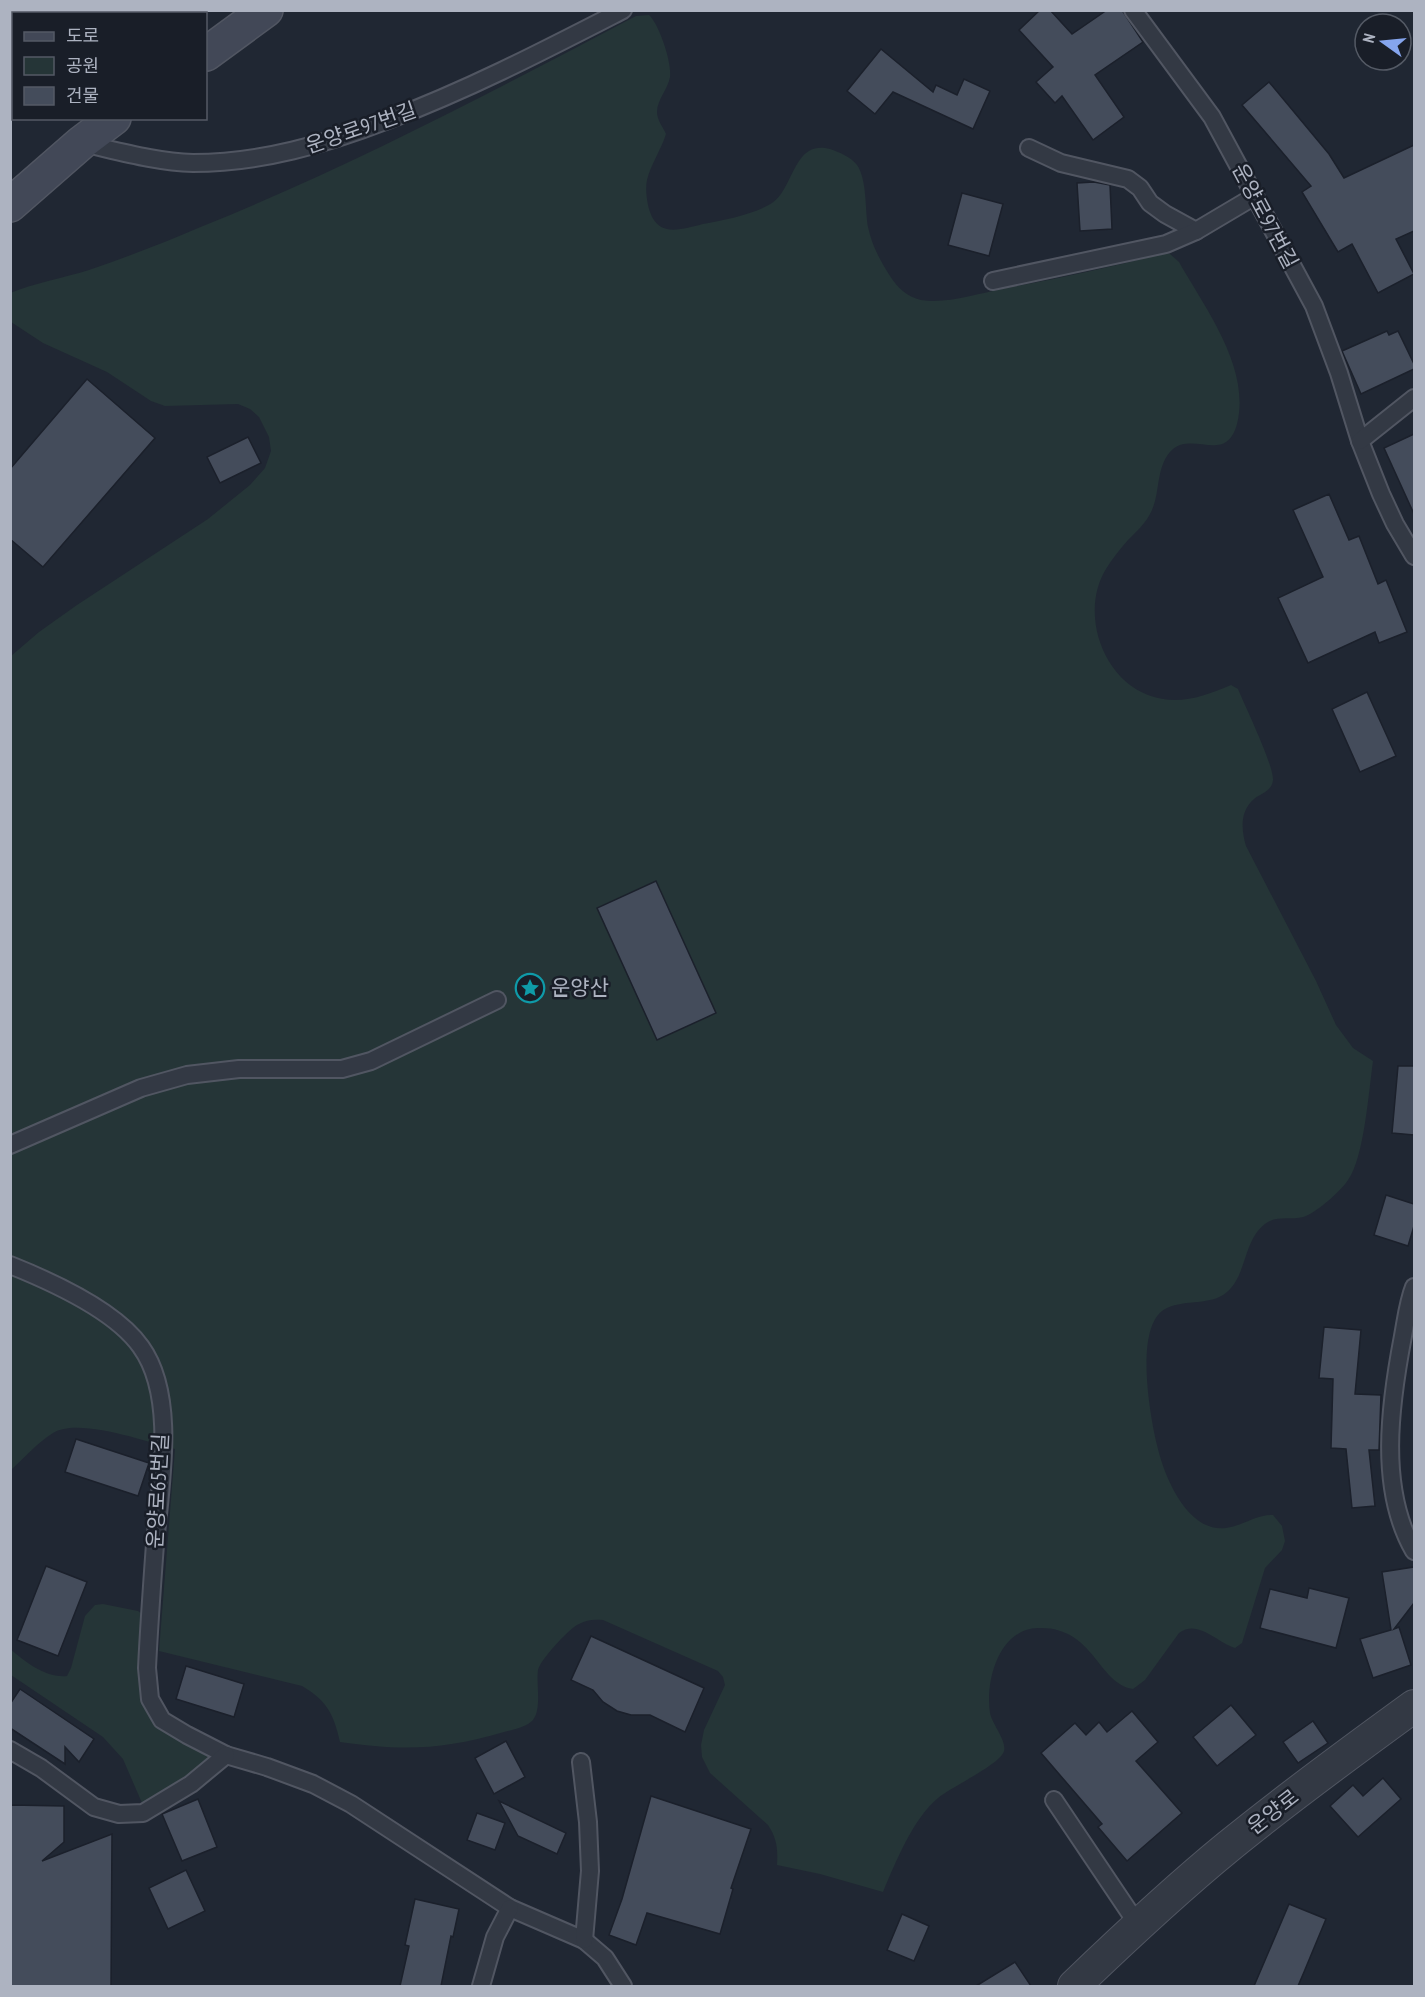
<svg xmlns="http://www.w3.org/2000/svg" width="1425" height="1997" viewBox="0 0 1425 1997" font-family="'PT Sans Narrow','Noto Sans KR',sans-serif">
  <rect width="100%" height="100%" fill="#202733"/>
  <g fill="#253537">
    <path d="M649 15C659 24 672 62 670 77 668 89 657 100 657 112 657 120 663 127 666 134 661 150 651 164 647 180 645 189 647 203 650 212 659 238 682 229 703 224 724 220 755 214 772 203 794 189 793 139 830 149 839 152 851 157 857 165 867 179 865 209 868 227 872 246 880 260 890 276 897 287 907 297 921 300 947 304 976 294 1002 289 1055 279 1108 268 1161 254H1170L1179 262C1205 308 1251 368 1237 424 1226 464 1195 432 1173 449 1155 465 1161 493 1151 512 1146 523 1136 532 1128 540 1120 549 1112 559 1106 569 1080 611 1101 677 1148 695 1177 706 1203 697 1231 685L1238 689C1245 706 1274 766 1273 780 1272 791 1262 793 1254 799 1240 811 1241 829 1246 846L1316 981 1336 1025 1353 1048 1373 1061C1369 1089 1364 1159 1348 1180 1341 1191 1315 1214 1303 1217 1292 1220 1278 1216 1268 1222 1243 1237 1248 1274 1227 1292 1211 1306 1186 1299 1167 1308 1133 1323 1150 1416 1157 1445 1164 1476 1187 1533 1226 1528 1242 1526 1257 1514 1273 1515L1282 1526 1285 1541 1282 1550 1265 1568 1242 1643 1235 1648C1216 1642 1198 1619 1179 1633L1145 1680 1133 1689C1097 1683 1094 1626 1038 1628 999 1629 985 1681 990 1713 992 1724 1007 1741 1004 1751 1001 1764 951 1787 938 1798 913 1819 896 1861 883 1892L820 1874 777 1865C778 1850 777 1838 768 1825L710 1773 702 1757 701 1745 704 1730 725 1685 723 1677 718 1671 603 1620C593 1619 585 1620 577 1625 568 1630 540 1660 538 1670 536 1683 542 1709 533 1720 527 1727 512 1730 504 1732 443 1750 402 1751 340 1742 334 1714 326 1700 302 1686L159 1651 175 1449C147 1442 78 1417 53 1433 38 1442 24 1458 11 1470V656L39 632 77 605 208 519 250 485 265 468 271 451 269 437 259 417 250 409 238 404 165 406 151 401 107 372 43 343 11 322 10 293C35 283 63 278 89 270 127 257 166 242 203 226 352 166 494 91 636 16Z"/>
    <path d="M103 1604 138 1611 144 1616 143 1697 210 1755C192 1777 167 1791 142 1803L123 1759 103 1737 11 1675 10 1649C26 1662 45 1678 67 1676L71 1668 85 1616 95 1605Z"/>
  </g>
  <g fill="#444c5b" stroke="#1b202b" stroke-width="1.5">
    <polygon points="1040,10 1050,10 1072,34 1107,10 1122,10 1143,42 1095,75 1124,117 1093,140 1062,96 1055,103 1036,82 1053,67 1019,30"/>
    <polygon points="881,49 933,92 936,85 957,95 964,79 990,91 973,129 893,92 875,114 847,91"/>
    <polygon points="1269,82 1329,154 1344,178 1414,145 1414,231 1396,239 1414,274 1378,293 1352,244 1338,252 1302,192 1311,186 1242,105"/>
    <polygon points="1094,182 1110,185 1112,229 1080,231 1077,183"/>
    <polygon points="962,193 1003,204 989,256 948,245"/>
    <polygon points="1387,331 1389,335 1398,331 1414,364 1414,369 1361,394 1342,351"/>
    <polygon points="87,379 155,438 43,567 10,539 10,469"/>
    <polygon points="1414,434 1414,514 1384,448"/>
    <polygon points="248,437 261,463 220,483 207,457"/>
    <polygon points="1329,494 1349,540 1359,536 1378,584 1386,580 1407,632 1379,643 1375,632 1308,663 1278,598 1323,577 1293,510"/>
    <polygon points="1367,692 1396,756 1360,772 1332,709"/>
    <polygon points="656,881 716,1013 657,1040 597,908"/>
    <polygon points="1398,1066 1414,1066 1414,1135 1392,1133"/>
    <polygon points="1386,1195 1414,1204 1414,1226 1408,1246 1374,1235"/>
    <polygon points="1324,1327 1361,1330 1355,1394 1381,1395 1379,1450 1369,1450 1375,1506 1352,1508 1346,1449 1331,1448 1333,1379 1319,1378"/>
    <polygon points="76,1439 149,1463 138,1496 65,1472"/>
    <polygon points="46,1566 87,1582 58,1656 17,1640"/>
    <polygon points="1414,1567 1414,1603 1394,1629 1399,1627 1411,1665 1373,1678 1360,1639 1391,1630 1382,1572"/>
    <polygon points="1309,1588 1349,1598 1336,1648 1260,1628 1270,1589 1307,1598"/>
    <polygon points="591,1636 704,1688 685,1732 650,1715 631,1715 617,1711 603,1702 593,1690 571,1680"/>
    <polygon points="186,1666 244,1684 234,1717 176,1699"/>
    <polygon points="20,1689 94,1739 79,1762 65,1747 65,1764 10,1728 10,1704"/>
    <polygon points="1231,1705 1256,1735 1217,1766 1193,1737"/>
    <polygon points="1132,1711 1158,1742 1136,1761 1182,1813 1127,1861 1098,1827 1102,1824 1041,1753 1075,1723 1086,1735 1099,1722 1107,1732"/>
    <polygon points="1313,1721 1328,1743 1298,1763 1283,1742"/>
    <polygon points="506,1741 525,1777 494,1794 475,1758"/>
    <polygon points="1383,1778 1401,1799 1358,1837 1330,1806 1353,1785 1363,1796"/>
    <polygon points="651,1796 751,1829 731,1888 733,1889 720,1934 647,1913 636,1945 609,1935 622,1899"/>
    <polygon points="198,1799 217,1847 182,1861 162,1814"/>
    <polygon points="499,1801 566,1833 557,1854 518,1836"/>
    <polygon points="10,1805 64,1806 64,1842 42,1861 112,1834 111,1986 10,1986"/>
    <polygon points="477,1813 505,1823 495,1850 467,1840"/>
    <polygon points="186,1870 205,1911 168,1929 149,1888"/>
    <polygon points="415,1899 459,1909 453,1937 451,1936 441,1986 400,1986 409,1946 405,1945"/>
    <polygon points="1289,1904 1326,1919 1304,1972 1298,1986 1254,1986"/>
    <polygon points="902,1914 929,1926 914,1961 887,1950"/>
    <polygon points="1015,1962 1031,1986 976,1986"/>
  </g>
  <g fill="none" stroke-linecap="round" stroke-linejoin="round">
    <g stroke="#515662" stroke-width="20">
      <g id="lane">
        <polyline points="1133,10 1212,117 1314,306 1339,373 1360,441 1381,494 1395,524 1414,556"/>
        <path d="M82 143C118 151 156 162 193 163 261 163 326 144 388 120 470 89 545 50 623 10"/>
        <polyline points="1029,148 1061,163 1128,179 1140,188 1150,203 1165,214 1196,231"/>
        <polyline points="993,281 1166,244 1196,231 1255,196"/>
        <polyline points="1360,441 1414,398"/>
        <polyline points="10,1145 141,1088 187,1075 239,1069 342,1069 371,1061 497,1000"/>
        <path d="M10 1265C50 1281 116 1311 141 1347 177 1397 160 1486 155 1544 152 1585 149 1626 147 1668L150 1699 162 1720 187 1735 226 1755 267 1767 313 1784 351 1804 510 1908 584 1940 605 1958 623 1986"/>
        <path d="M1414 1287C1408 1302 1406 1320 1403 1336 1390 1404 1378 1489 1414 1551"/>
        <polyline points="10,1750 41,1768 94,1807 119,1814 143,1813 191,1784 226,1755"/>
        <polyline points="581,1762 588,1822 590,1871 584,1940"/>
        <polyline points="1054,1800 1138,1925"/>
        <polyline points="481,1986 495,1937 510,1908"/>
      </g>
    </g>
    <g stroke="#515662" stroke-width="34">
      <path id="street" d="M1074 1986C1124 1938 1175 1890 1229 1846 1289 1797 1352 1751 1414 1706"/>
    </g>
    <g stroke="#515662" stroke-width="36">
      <g id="secondary">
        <polyline points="206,54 266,10"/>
        <polyline points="10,205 81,143 114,118"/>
      </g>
    </g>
    <g stroke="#3e434f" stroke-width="36">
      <g id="highway">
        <polyline points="75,14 78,10"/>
        <polyline points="10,66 14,63"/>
      </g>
    </g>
    <use href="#lane" stroke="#333944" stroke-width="16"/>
    <use href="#street" stroke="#333944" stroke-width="32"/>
    <use href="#secondary" stroke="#424857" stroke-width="33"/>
    <use href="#highway" stroke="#6a6251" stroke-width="33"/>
  </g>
  <defs>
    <g id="sight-ring" transform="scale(1.5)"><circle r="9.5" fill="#191e28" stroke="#0f9aa8" stroke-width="1.5"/><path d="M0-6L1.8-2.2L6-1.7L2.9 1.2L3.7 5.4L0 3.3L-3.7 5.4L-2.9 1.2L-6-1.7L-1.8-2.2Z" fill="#0f9aa8"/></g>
  </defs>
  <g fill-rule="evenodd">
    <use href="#sight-ring" x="530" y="988"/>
  </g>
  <g text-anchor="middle" stroke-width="5" stroke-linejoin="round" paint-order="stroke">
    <g font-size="21" fill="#adb3c1" stroke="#191e28">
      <text transform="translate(361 128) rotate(-19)" y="7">운양로97번길</text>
      <text transform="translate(1265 216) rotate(62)" y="7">운양로97번길</text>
      <text transform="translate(158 1491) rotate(-87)" y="7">운양로65번길</text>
      <text transform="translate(1273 1812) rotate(-38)" y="7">운양로</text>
    </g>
    <g font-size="21" fill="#adb3c1" stroke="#191e28" text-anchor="start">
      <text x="551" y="995">운양산</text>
    </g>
  </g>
  <rect width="1425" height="1997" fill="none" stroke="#adb3c1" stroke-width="24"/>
  <rect x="12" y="12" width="195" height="108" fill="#191e28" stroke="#545a65" stroke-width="1.5"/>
  <rect x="24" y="32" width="30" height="9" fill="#424857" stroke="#545a65" stroke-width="1.5"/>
  <text x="66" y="42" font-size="18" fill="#adb3c1">도로</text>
  <rect x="24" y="57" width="30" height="18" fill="#253537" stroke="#545a65" stroke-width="1.5"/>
  <text x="66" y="72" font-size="18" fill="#adb3c1">공원</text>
  <rect x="24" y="87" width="30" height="18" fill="#444c5b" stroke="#545a65" stroke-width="1.5"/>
  <text x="66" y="102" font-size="18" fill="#adb3c1">건물</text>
  <g transform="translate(1383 42) rotate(285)"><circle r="28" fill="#191e28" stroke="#545a65" stroke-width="1.5"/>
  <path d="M0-4.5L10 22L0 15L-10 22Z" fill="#85a5ee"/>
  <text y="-9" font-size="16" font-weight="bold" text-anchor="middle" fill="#adb3c1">N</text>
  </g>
</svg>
